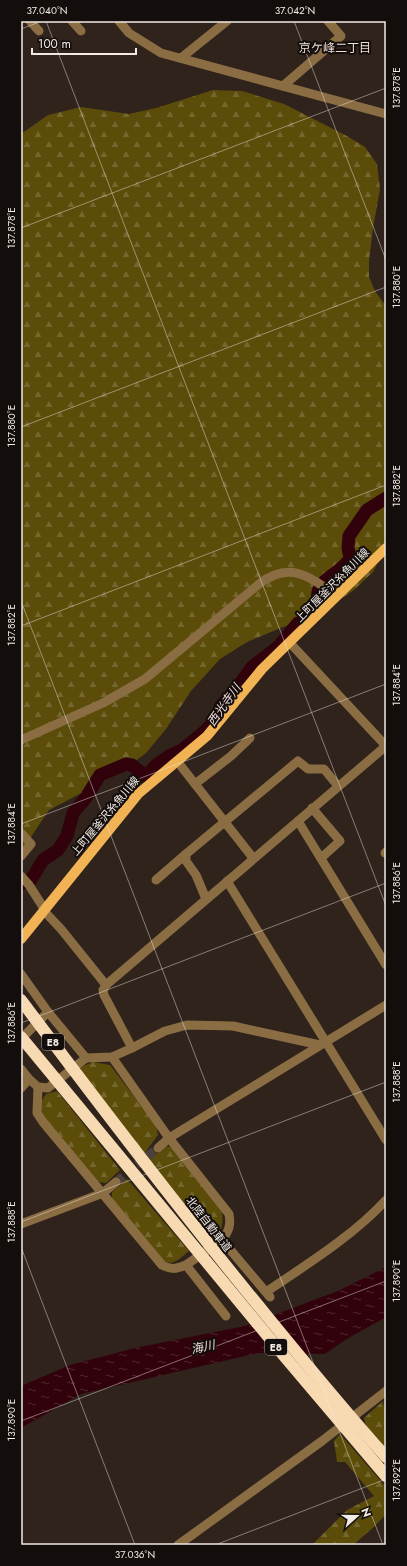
<svg xmlns="http://www.w3.org/2000/svg" width="407" height="1566" viewBox="0 0 407 1566" font-family="Jost,'Noto Sans JP',sans-serif">
  <defs>
    <pattern id="forest-firs" width="22" height="20" patternUnits="userSpaceOnUse"><rect width="22" height="20" fill="#5b4c0a"/><path d="M5 1l3.5 6h-7zM16 11l3.5 6h-7z" fill="#73662e"/></pattern>
    <pattern id="water-ripples" width="26" height="14" patternUnits="userSpaceOnUse"><rect width="26" height="14" fill="#31020c"/><path d="M2 4q2-2 4 0t4 0M15 11q2-2 4 0t4 0" fill="none" stroke="#4f272f"/></pattern>
  </defs>
  <rect width="100%" height="100%" fill="#2f231c"/>
  <g fill="url(#forest-firs)">
    <polygon points="213,90 242,91 284,104 347,136 365,147 377,164 380,189 373,228 369,261 369,277 375,291 386,306 386,545 373,572 354,590 316,616 283,627 247,642 220,659 191,691 166,729 146,753 129,766 93,787 49,810 21,852 21,134 48,115 81,107 129,114 156,108"/>
    <polygon points="93,1062 110,1065 156,1125 158,1135 144,1154 81,1071 81,1067"/>
    <polygon points="57,1091 120,1170 106,1183 98,1182 40,1112 41,1102 46,1094"/>
    <path d="M165 1146 171 1147 222 1212C223 1224 223 1230 213 1237L191 1214 150 1160Z"/>
    <polygon points="127,1179 189,1251 178,1260 171,1263 164,1261 112,1199 112,1192"/>
    <polygon points="383,1401 386,1417 386,1448 366,1427 364,1418"/>
    <polygon points="340,1434 386,1487 386,1514 374,1527 353,1545 312,1545 347,1510 374,1496 345,1462 337,1462 334,1441"/>
  </g>
  <polygon fill="url(#water-ripples)" points="386,1267 386,1317 345,1340 325,1354 258,1353 81,1394 21,1428 21,1386 70,1365 135,1348 245,1326 338,1291"/>
  <g fill="none" stroke-linecap="round" stroke-linejoin="round">
    <path stroke="#31020c" stroke-width="13" d="M21 884 31 880 43 860 58 850 67 836 73 813 85 799 100 775 126 764 132 765 145 776H149L151 771 156 765 169 756 182 750 205 731 218 717 220 707 237 688 252 667 278 647 298 623 305 621 318 608C318 602 316 594 319 589 324 577 343 571 350 558L348 548 349 536 367 510 386 498"/>
    <polyline stroke="#4c413a" stroke-width="9" stroke-dasharray="9 4.5" stroke-linecap="butt" points="116,1182 158,1148"/>
    <g stroke="#8b6d43" stroke-width="9">
      <polyline points="30,21 39,31"/>
      <polyline points="72,21 81,31"/>
      <polyline points="119,21 129,33 161,53 386,114"/>
      <polyline points="181,58 227,21"/>
      <polyline points="283,86 341,36 328,21"/>
      <polyline points="290,643 386,746"/>
      <path d="M21 740 103 703 145 679 259 584C290 560 310 577 337 596"/>
      <polyline points="177,761 253,858"/>
      <polyline points="195,784 231,756 250,738"/>
      <polyline points="312,808 340,841 321,858"/>
      <polyline points="298,821 386,965"/>
      <polyline points="21,833 31,844 21,856"/>
      <polyline points="385,853 386,852"/>
      <polyline points="21,876 29,885 45,910"/>
      <polyline points="156,880 186,854"/>
      <polyline points="227,881 386,1140"/>
      <polyline points="206,899 196,875 186,861 186,854 298,761 308,769 324,769 338,786"/>
      <polyline points="44,911 61,929 106,985"/>
      <polyline points="21,974 48,1012"/>
      <polyline points="21,1039 48,1012 86,1058 112,1057 132,1048 104,995 103,990 106,985 386,746"/>
      <polyline points="132,1048 165,1031 187,1025 233,1026 320,1045"/>
      <path d="M112 1057 169 1138 229 1214C231 1225 229 1231 222 1240L270 1297"/>
      <polyline points="21,1069 29,1079 21,1088"/>
      <polyline points="29,1079 38,1087 48,1088 86,1058"/>
      <path d="M38 1087 37 1113 43 1122 162 1265C172 1270 176 1269 186 1265L226 1316"/>
      <polyline points="158,1148 169,1138 386,1005"/>
      <polyline points="21,1224 103,1193 116,1182"/>
      <polyline points="186,1265 216,1244"/>
      <path d="M266 1292C306 1265 353 1236 386 1200"/>
      <polyline points="178,1545 322,1441 386,1391"/>
    </g>
    <polyline stroke="#f2b355" stroke-width="10" points="21,939 138,794 207,736 262,669 386,548"/>
    <g stroke="#f8dab2" stroke-width="12">
      <path d="M21 1000C95 1099 170 1197 248 1293 293 1348 338 1404 386 1457"/>
      <polyline points="21,1037 285,1357 386,1476"/>
    </g>
  </g>
  <path fill="none" stroke="#f2eae5" stroke-width="1" stroke-opacity="0.45" d="M46 21 386 906M294 21 386 260M21 29 42 21M21 228 386 88M21 427 386 287M21 601 383 1545M21 626 386 485M21 824 386 684M21 1023 386 883M21 1222 386 1082M21 1247 135 1545M21 1421 386 1281M215 1545 386 1479"/>
  <g text-anchor="middle" stroke-width="4" stroke-linejoin="round" paint-order="stroke">
    <g fill="#130e0b" stroke="#afa8a4" stroke-width="1">
      <rect x="42" y="1034" width="22" height="16" rx="3"/>
      <rect x="265" y="1339" width="22" height="16" rx="3"/>
    </g>
    <g font-size="10" font-weight="bold" fill="#f2eae5">
      <text x="53" y="1046">E8</text>
      <text x="276" y="1351">E8</text>
    </g>
    <g font-size="11" fill="#f2eae5" stroke="#130e0b">
      <text transform="translate(332 585) rotate(-45)" y="4">上町屋釜沢糸魚川線</text>
      <text transform="translate(105 816) rotate(-50)" y="4">上町屋釜沢糸魚川線</text>
      <text transform="translate(209 1224) rotate(52)" y="4">北陸自動車道</text>
    </g>
    <g font-size="12" fill="#eedfd5" stroke="#130e0b">
      <text x="335" y="52">京ケ峰二丁目</text>
    </g>
    <g font-size="12" font-style="italic" fill="#f2dcdd" stroke="#130e0b">
      <text transform="translate(224 705) rotate(-55)" y="4">西光寺川</text>
      <text transform="translate(203 1347) rotate(-12)" y="4">海川</text>
    </g>
  </g>
  <rect width="407" height="1566" fill="none" stroke="#130e0b" stroke-width="44"/>
  <g transform="translate(357 1516) rotate(69)" stroke="#130e0b" stroke-width="3" paint-order="stroke">
  <path d="M0-3L7 15L0 10L-7 15Z" fill="#f2eae5"/>
  <text y="-6" font-size="11" font-weight="bold" text-anchor="middle" fill="#f2eae5">N</text>
  </g>
  <path d="M32 48v6h104v-6" fill="none" stroke="#f2eae5" stroke-width="2"/>
  <text x="38" y="48" font-size="12" fill="#f2eae5" stroke="#130e0b" stroke-width="3" paint-order="stroke">100 m</text>
  <rect x="22" y="22" width="363" height="1522" fill="none" stroke="#f2eae5" stroke-width="1.5"/>
  <g font-size="10" text-anchor="middle" fill="#f2eae5">
    <text x="47" y="14">37.040°N</text>
    <text x="295" y="14">37.042°N</text>
    <text transform="translate(396 88) rotate(-90)" y="4">137.878°E</text>
    <text transform="translate(11 228) rotate(-90)" y="4">137.878°E</text>
    <text transform="translate(396 287) rotate(-90)" y="4">137.880°E</text>
    <text transform="translate(11 426) rotate(-90)" y="4">137.880°E</text>
    <text transform="translate(396 486) rotate(-90)" y="4">137.882°E</text>
    <text transform="translate(11 625) rotate(-90)" y="4">137.882°E</text>
    <text transform="translate(396 685) rotate(-90)" y="4">137.884°E</text>
    <text transform="translate(11 824) rotate(-90)" y="4">137.884°E</text>
    <text transform="translate(396 883) rotate(-90)" y="4">137.886°E</text>
    <text transform="translate(11 1023) rotate(-90)" y="4">137.886°E</text>
    <text transform="translate(396 1082) rotate(-90)" y="4">137.888°E</text>
    <text transform="translate(11 1222) rotate(-90)" y="4">137.888°E</text>
    <text transform="translate(396 1281) rotate(-90)" y="4">137.890°E</text>
    <text transform="translate(11 1420) rotate(-90)" y="4">137.890°E</text>
    <text transform="translate(396 1480) rotate(-90)" y="4">137.892°E</text>
    <text x="135" y="1558">37.036°N</text>
  </g>
</svg>
